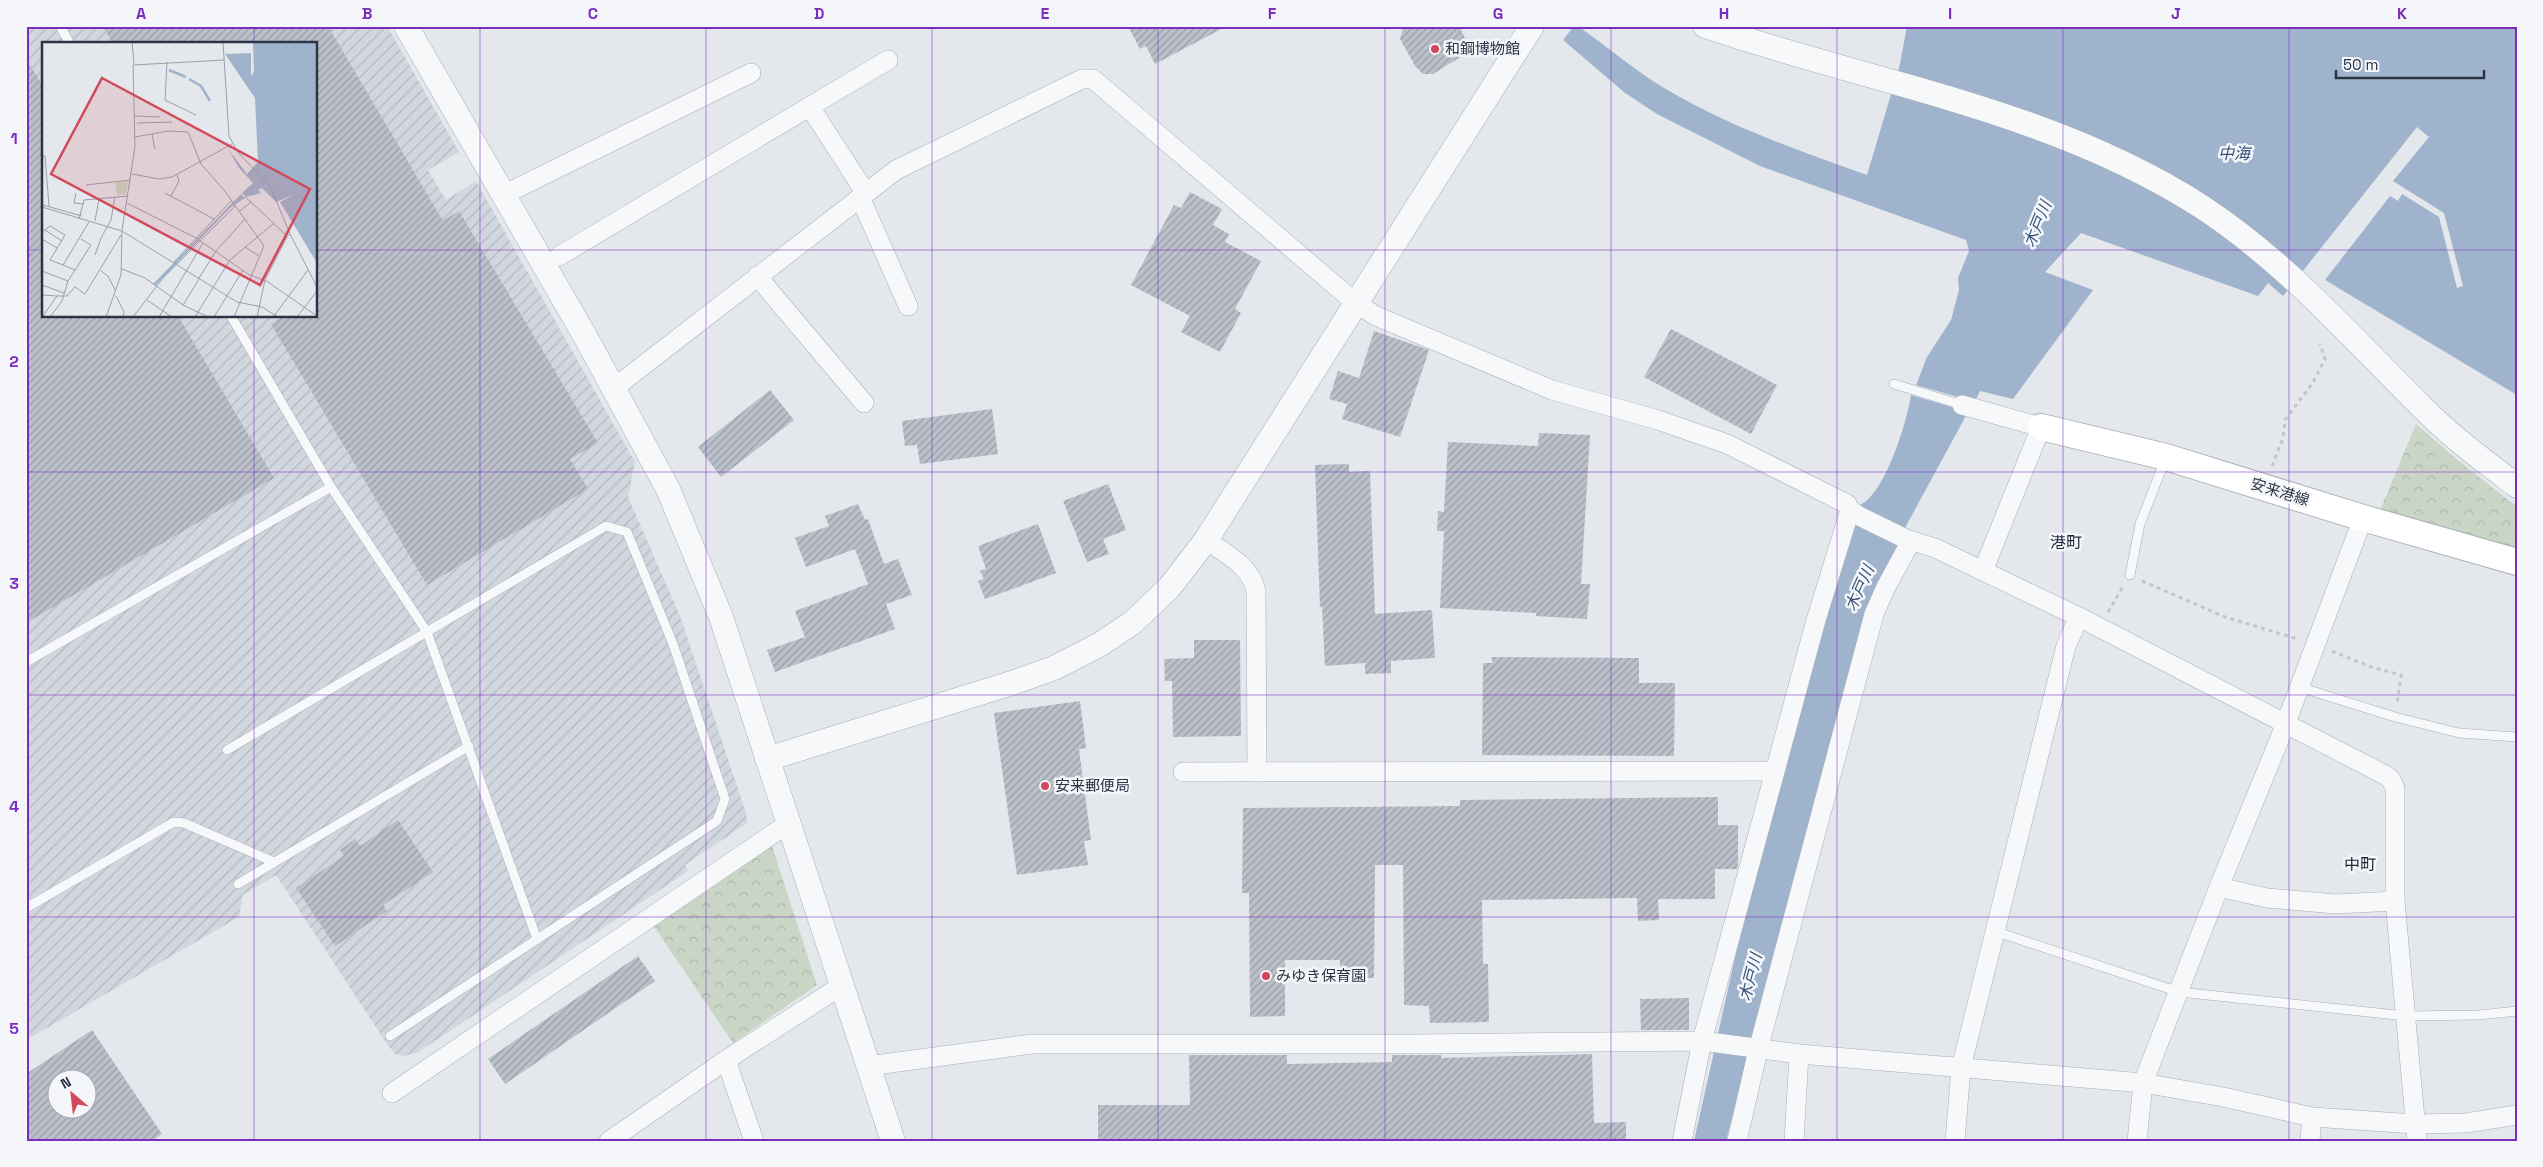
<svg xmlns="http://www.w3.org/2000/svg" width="2543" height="1167" viewBox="0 0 2543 1167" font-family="'Space Grotesk','Noto Sans JP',sans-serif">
  <defs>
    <pattern id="industrial-furrows" width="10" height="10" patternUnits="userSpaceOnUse" patternTransform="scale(1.25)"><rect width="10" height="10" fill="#d2d6de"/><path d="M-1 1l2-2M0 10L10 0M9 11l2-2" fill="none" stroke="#b4b8c0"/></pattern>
    <pattern id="park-crowns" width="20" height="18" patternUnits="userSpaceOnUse" patternTransform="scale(1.25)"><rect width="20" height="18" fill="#c9d6c5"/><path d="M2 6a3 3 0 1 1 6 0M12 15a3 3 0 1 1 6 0" fill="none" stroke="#adb8ab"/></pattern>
    <pattern id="building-hatch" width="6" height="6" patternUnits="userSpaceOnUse" patternTransform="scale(1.25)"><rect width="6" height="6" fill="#bbc0ca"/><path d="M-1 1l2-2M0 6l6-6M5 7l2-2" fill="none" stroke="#989da6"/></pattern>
  </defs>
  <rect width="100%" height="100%" fill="#e4e7ec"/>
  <path fill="url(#industrial-furrows)" fill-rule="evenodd" d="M26 26H387L459 152 428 170 446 200 476 181 635 462 628 497 680 616 746 813 747 823 685 865 688 871 417 1053 404 1056 395 1054 387 1044 276 875 243 895 239 917 26 1040ZM44 44H316V316H44Z"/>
  <g fill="url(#park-crowns)">
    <polygon points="2416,424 2455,458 2517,507 2517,550 2379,513"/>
    <polygon points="772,846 817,985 733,1043 653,925"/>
  </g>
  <g fill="#9fb4cc">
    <path d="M1574 26H1578C1609 48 1639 74 1671 92 1733 128 1800 151 1867 175L1900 64 1907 26H2517V395L2325 280 2390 196 2398 201 2402 194 2439 217 2457 288 2463 286 2444 213 2393 181 2429 137 2417 127 2283 296 2268 283 2258 296 2081 233 2045 272 2093 290 2013 399 1980 391 1975 402 1916 385 1927 357 1951 320 1959 290 1958 278 1969 251 1966 240 1760 166 1657 114 1625 93 1563 40Z"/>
    <path d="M1911 395 1968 412 1906 526 1902 542 1874 589 1726 1141H1694L1743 922 1813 659 1855 519 1860 505C1885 494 1907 422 1911 395Z"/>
  </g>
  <g fill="url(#building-hatch)" fill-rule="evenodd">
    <polygon points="103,26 328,26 443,221 459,211 598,443 570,459 588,489 427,585 271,324 284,316 316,316 316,44 113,44"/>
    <polygon points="1128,26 1227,26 1155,64 1146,46 1140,49"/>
    <polygon points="1404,26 1459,26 1467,42 1462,56 1433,74 1423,74 1415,66 1400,39"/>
    <polygon points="26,59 44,88 44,316 178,316 274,478 26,623"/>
    <polygon points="1190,192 1222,209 1213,225 1229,234 1225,242 1261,261 1235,309 1241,313 1220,352 1181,332 1190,316 1131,285 1174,205 1181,208"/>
    <polygon points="1671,329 1777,385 1751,434 1644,377"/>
    <polygon points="1374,331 1429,350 1400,437 1342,419 1347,404 1329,399 1338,371 1359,378"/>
    <polygon points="770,390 794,420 721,477 698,447"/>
    <polygon points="992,409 998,454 920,464 917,445 905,446 902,421"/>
    <polygon points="1539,433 1590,435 1581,584 1590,584 1587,619 1536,616 1536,613 1440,608 1444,531 1437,531 1438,511 1444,512 1448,442 1538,446"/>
    <polygon points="1349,464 1349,472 1370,471 1375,614 1432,610 1435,658 1391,661 1391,673 1365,674 1365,663 1325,666 1322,606 1320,607 1315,465"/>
    <polygon points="1108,484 1126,530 1103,539 1109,554 1087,562 1063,501"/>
    <polygon points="858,504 865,520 868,519 884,564 898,559 912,595 886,604 895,629 775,672 767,650 805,637 795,611 868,584 855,549 806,567 795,538 829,526 825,516"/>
    <polygon points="1038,524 1056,573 985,599 978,581 984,579 980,571 986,569 978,546"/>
    <polygon points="1194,640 1240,640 1241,736 1173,737 1172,681 1165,681 1164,659 1194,658"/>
    <polygon points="1491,657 1639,658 1639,683 1675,683 1674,756 1482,755 1483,663 1493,663"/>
    <polygon points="1080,701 1086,748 1079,749 1091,840 1084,841 1088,865 1017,875 994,713"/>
    <polygon points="1718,797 1718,825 1738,825 1738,864 1737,869 1715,869 1715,899 1658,899 1659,920 1638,921 1637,898 1482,900 1483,964 1488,964 1489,1022 1430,1023 1429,1006 1404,1005 1403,865 1375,865 1374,978 1340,978 1340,960 1285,960 1285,1016 1250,1017 1249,893 1242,893 1243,808 1460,806 1460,800"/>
    <polygon points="398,820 433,872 383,905 387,911 335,946 296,888 344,856 340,850 355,839 360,846"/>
    <polygon points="638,956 655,981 505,1084 488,1059"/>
    <polygon points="1689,998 1689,1030 1641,1030 1640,999"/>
    <path d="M92 1030 162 1134 152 1141H26V1074ZM58 1080H88V1110H58Z"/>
    <polygon points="1592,1054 1594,1123 1626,1122 1626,1141 1098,1141 1098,1105 1190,1105 1189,1055 1287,1055 1287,1064 1392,1062 1392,1055 1441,1055 1441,1058"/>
  </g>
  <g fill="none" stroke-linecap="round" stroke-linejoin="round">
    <g stroke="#a9aeb7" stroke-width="10">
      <g id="service">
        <polyline points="60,26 70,44"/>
        <polyline points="1894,384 1962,405"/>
        <polyline points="331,487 427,632 537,939"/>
        <polyline points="2130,575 2140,524 2165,460"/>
        <polyline points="26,662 331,487 231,316"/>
        <polyline points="2299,687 2395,717 2459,733 2517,737"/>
        <polyline points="227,750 606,526 627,532 673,644 725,799 717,821 390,1036"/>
        <polyline points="238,884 469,746"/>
        <polyline points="26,908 174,822 184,823 274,862"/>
        <polyline points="1994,931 2179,992 2406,1016 2479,1015 2517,1011"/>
      </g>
    </g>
    <g stroke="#a9aeb7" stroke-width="20">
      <g id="minor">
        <polyline points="810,107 865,192"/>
        <polyline points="505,194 751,73"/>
        <polyline points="860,197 908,306"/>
        <polyline points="559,256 888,60"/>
        <polyline points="757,276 864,403"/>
        <polyline points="614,388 896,170 1082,79 1093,79 1357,304 1376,316 1552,390 1658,420 1727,444 1847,504 1850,510 1859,516 1906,539 1935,548 2079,617 2387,776 2392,781 2395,789 2395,901 2417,1141"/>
        <polyline points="1962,405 2041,427 1983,571"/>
        <path d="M1206 540C1226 554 1250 565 1256 591L1257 772"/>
        <polyline points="1183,772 1775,771"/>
        <polyline points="2219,887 2267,898 2336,904 2395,901"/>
        <polyline points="726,1060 754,1141"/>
        <polyline points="868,1066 1032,1044 1417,1044 1702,1041 1799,1054 2143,1083 2223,1097 2312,1117 2415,1124 2466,1123 2517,1115"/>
        <polyline points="392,1093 789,823"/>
        <polyline points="609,1141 726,1060 841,986"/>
        <polyline points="1682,1141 1702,1041 1816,620 1850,510"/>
        <polyline points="1737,1141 1758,1050 1874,614 1886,587 1911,541"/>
        <polyline points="1794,1141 1799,1054"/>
        <polyline points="1955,1141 1961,1068 2066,646 2079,617"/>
        <polyline points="2137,1141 2143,1083 2219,887 2286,723 2363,518"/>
        <polyline points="2310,1141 2312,1117"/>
      </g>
    </g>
    <g stroke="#a9aeb7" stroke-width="25">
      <g id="tertiary">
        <polyline points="406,26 585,336 668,489 721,617 893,1141"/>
        <path d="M1705 26C1872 83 2052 110 2202 207 2286 262 2351 337 2421 406 2450 436 2484 461 2517 486"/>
        <polyline points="767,759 1012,683 1054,668 1099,645 1132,623 1169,588 1206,540 1532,26"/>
      </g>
    </g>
    <g stroke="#a9aeb7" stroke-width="28">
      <polyline id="secondary" points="2041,427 2166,457 2363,518 2517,562"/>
    </g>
    <g stroke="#c2c5cb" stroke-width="3" stroke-dasharray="4 4" stroke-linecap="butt">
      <polyline points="2272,466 2283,438 2285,420 2312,384 2325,359 2320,344"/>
      <polyline points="2142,581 2225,617 2298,639"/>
      <polyline points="2108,612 2124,585"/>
      <polyline points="2332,651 2371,667 2401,675 2397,705"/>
    </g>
    <use href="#service" stroke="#f7f8fa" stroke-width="9"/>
    <use href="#minor" stroke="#f7f8fa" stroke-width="19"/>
    <use href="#tertiary" stroke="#f7f8fa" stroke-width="24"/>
    <use href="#secondary" stroke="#fff" stroke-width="26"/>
  </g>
  <path fill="none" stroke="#7b2cbf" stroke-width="1" stroke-opacity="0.55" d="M254 26V44M480 26V1141M706 26V1141M932 26V1141M1158 26V1141M1385 26V1141M1611 26V1141M1837 26V1141M2063 26V1141M2289 26V1141M26 250H44M316 250H2517M254 316V1141M26 472H2517M26 695H2517M26 917H2517"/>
  <g fill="#d1495b" stroke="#f4f6f9" stroke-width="2">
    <circle cx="1435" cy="49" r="5"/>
    <circle cx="1045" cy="786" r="5"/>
    <circle cx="1266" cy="976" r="5"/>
  </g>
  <g text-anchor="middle" stroke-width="5" stroke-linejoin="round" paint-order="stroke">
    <g font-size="15" fill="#2b3445" stroke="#f4f6f9" text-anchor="start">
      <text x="1445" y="54">和鋼博物館</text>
      <text x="1055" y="791">安来郵便局</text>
      <text x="1276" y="981">みゆき保育園</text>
    </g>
    <g font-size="15" fill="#2b3445" stroke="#f4f6f9">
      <text transform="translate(2280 492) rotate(17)" y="5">安来港線</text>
    </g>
    <g font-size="16" font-style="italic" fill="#34527a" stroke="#f4f6f9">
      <text x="2234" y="159">中海</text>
      <text transform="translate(2037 224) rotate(-68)" y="6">木戸川</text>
      <text transform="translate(1859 588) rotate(-66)" y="6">木戸川</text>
      <text transform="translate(1750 977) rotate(-75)" y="6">木戸川</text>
    </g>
    <g font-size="16" fill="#1d2536" stroke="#f4f6f9">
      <text x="2066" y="548">港町</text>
      <text x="2360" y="870">中町</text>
    </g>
  </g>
  <g transform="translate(42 42)">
    <rect width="275" height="275" fill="#e4e7ec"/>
    <path d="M86 139 84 152 75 153 73 140Z" fill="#c9d6c5"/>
    <path d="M211 0H275V221L238 160 253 152 234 160 220 146 216 148 219 151 204 155 200 151 211 141 197 126 186 107 205 132 216 120 213 56 183 12 209 11V34L212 30ZM199 152 203 156 188 166 113 244 111 242Z" fill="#9fb4cc"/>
    <path fill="none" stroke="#9fb4cc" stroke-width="2.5" d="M127 28 144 35M147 37 159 44 168 59"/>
    <path fill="none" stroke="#9a9fa9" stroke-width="1" d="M90 0 92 22M181 0 187 94 195 109 229 146 248 192M125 20 123 58 154 73M93 74 118 75M95 81 130 80M110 92 113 107M93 95 126 89 146 90 159 122 182 148 222 204 192 275M0 114H3L7 164M90 132 117 137 130 135 190 102M44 143 88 138M34 151 32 161 42 162M123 151 172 177M129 154 137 139 135 133M209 160 246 195M85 161 154 196 206 232 223 239M1 163 40 174M0 165 80 189 195 260 220 265 236 275M198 169 209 160 203 155M37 177 42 158 86 154M53 179 57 157M3 188 20 199M80 188 93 105 91 23 182 18M0 190 8 184 23 193 8 218 21 223M245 195 248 192 275 245M0 197 15 206M203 205 217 214M53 213 59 196 69 178 73 155M132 220 189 159M80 227 103 236 141 263M33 228 21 223 47 180M0 229 26 239M59 229 66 234 73 248M157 236 174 209 203 177M157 237 141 263 166 275M223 238 275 274M0 243 22 251M0 253 15 254M74 254 82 270 81 275M105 258 130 275M1 274 15 254H25L33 245 43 252 79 193M232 274 266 228M8 275 20 259 26 239 49 203 39 197M64 275 79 233 80 189M91 275 121 236 193 164M117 275 161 201M153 275 188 218 231 182M172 275 201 228M215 275 223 238 245 195M255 275 275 249"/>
    <path fill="#d1495b" fill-opacity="0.15" stroke="#d1495b" stroke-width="2.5" d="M60 36 268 147 218 243 9 132Z"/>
    <rect width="275" height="275" fill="none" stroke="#2b3445" stroke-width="2.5"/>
  </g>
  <rect width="2543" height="1167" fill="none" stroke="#f4f6f9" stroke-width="55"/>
  <g transform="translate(72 1094) rotate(332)"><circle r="24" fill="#f4f6f9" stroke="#a4a8b1"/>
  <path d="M0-4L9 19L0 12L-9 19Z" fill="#d1495b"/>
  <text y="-8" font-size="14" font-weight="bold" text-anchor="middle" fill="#2b3445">N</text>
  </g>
  <path d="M2336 70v8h148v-8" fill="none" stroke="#2b3445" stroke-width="2.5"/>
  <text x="2343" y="70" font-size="15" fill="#2b3445" stroke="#f4f6f9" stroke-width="4" paint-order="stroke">50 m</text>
  <rect x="28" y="28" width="2488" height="1112" fill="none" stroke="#7b2cbf" stroke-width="2"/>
  <g font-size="16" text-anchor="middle" font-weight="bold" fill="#7b2cbf">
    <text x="141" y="19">A</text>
    <text x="367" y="19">B</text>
    <text x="593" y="19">C</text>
    <text x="819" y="19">D</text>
    <text x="1045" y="19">E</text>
    <text x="1272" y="19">F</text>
    <text x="1498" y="19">G</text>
    <text x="1724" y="19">H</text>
    <text x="1950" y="19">I</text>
    <text x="2176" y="19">J</text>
    <text x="2402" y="19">K</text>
    <text x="14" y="144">1</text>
    <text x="14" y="367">2</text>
    <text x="14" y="589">3</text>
    <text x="14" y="812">4</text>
    <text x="14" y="1034">5</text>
  </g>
</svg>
